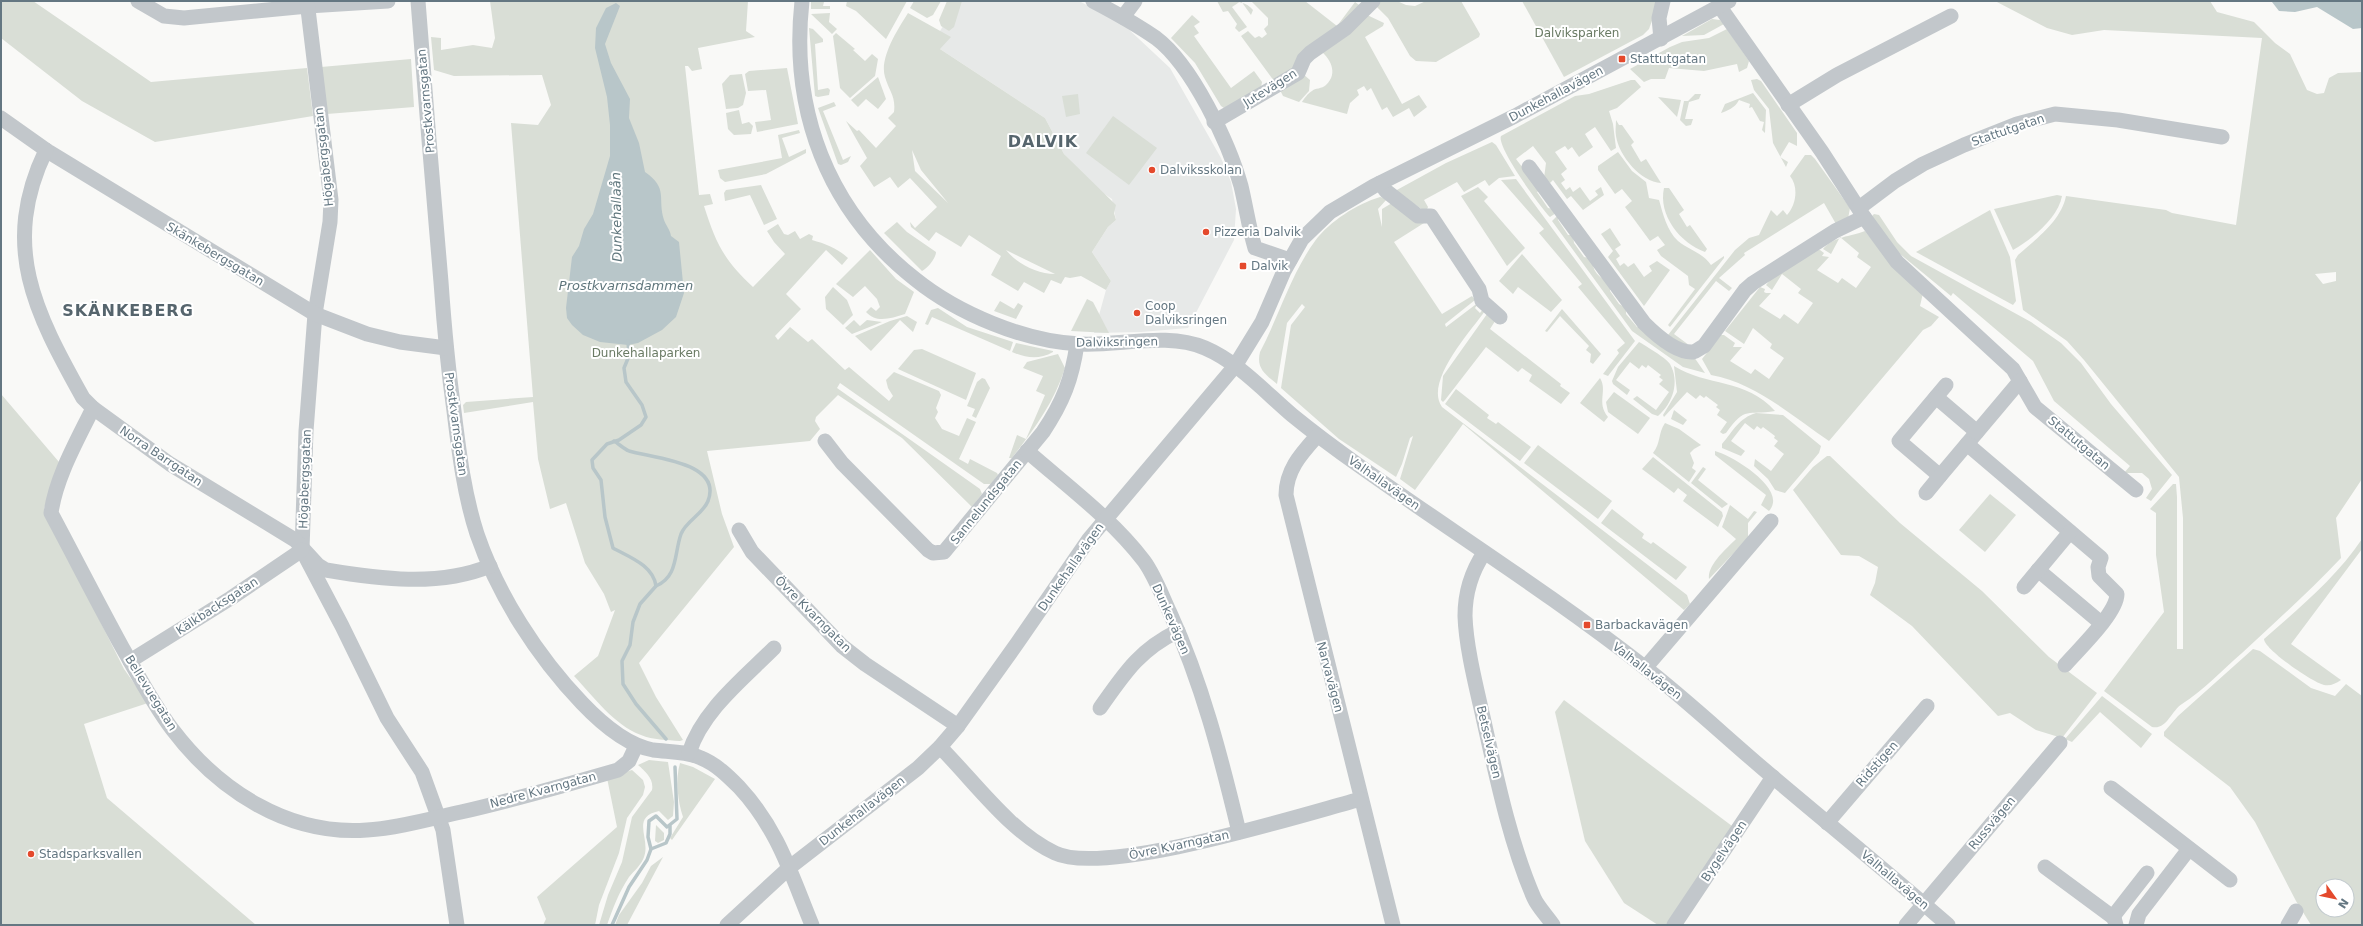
<svg xmlns="http://www.w3.org/2000/svg" width="2363" height="926" viewBox="0 0 2363 926" font-family="'DejaVu Sans',sans-serif">
  <rect width="100%" height="100%" fill="#f9f9f7"/>
  <polygon fill="#e7e9e8" points="959,1 1079,1 1123,24 1170,68 1221,158 1231,182 1236,209 1234,240 1188,328 1141,332 1094,333 1106,290 1111,281 1092,252 1108,227 1116,220 1112,199 1097,189 1064,154 1045,118 934,45 940,31"/>
  <g fill="#d9ded6" fill-rule="evenodd">
    <polygon points="1,1 33,1 151,82 307,68 313,116 155,142 82,101 1,38"/>
    <path d="M490 1H748L746 31 755 37 698 48 702 69 692 71 688 66H685L699 195 710 194 713 204 704 206C716 244 724 260 753 287L785 254 774 242 767 231 778 224 784 234 788 235 795 231 800 239 809 234 813 236 812 240C826 244 837 248 848 258L842 265 826 250 786 294 801 309 775 336 778 340 790 327 808 342 812 339 845 370 849 367 889 401 893 396 888 388 886 380 894 372 939 391 941 395 936 408 938 412 935 418 942 429 959 436 967 418 976 422 959 459 968 464 970 459 997 473 998 475 991 484H984L840 383 837 388 980 489 982 494 972 507 902 438 838 395 816 417 815 421 820 429 810 441 707 451 722 514 734 547 639 663 656 697 683 740 680 741C667 740 653 740 641 735 614 725 594 697 574 676L598 656 615 610 611 612 604 594 585 563 566 503 550 509 538 459 533 402 464 413 463 405 466 402 533 397 511 123 538 125 551 105 542 75 454 76 434 70 431 37 441 38V50L473 45 492 48 495 38Z"/>
    <polygon points="811,1 824,2 823,6 830,6 830,9 811,9"/>
    <polygon points="847,1 907,1 886,39 856,11 846,6"/>
    <polygon points="914,1 941,1 933,15 927,18 910,8"/>
    <polygon points="947,1 962,1 954,27 949,31 941,26 939,20"/>
    <path d="M1217 1C1232 1 1245 0 1253 10L1251 15 1241 1 1232 7 1247 27 1239 32 1235 28 1237 24 1228 11 1223 12Z"/>
    <polygon points="1251,1 1305,1 1337,26 1355,2 1362,7 1293,68 1274,81 1241,36 1248,31 1255,38 1259,36 1262,38 1267,34 1264,29 1268,25 1268,18"/>
    <polygon points="1380,1 1397,1 1406,5 1415,6 1426,1 1461,1 1480,34 1479,37 1436,62 1416,61 1410,56 1388,18 1376,6"/>
    <polygon points="1522,1 1659,1 1649,29 1643,35 1564,77"/>
    <path d="M1995 1H2210L2217 12 2254 22 2275 43 2290 54 2307 90 2317 94 2324 93 2329 78 2338 73 2362 72V479L2336 518 2341 558C2309 592 2275 622 2242 653 2222 670 2204 690 2182 704 2171 711 2167 730 2152 727L2104 691 2164 612 2156 555V513L2150 509 2173 484H2176L2177 497V649H2183V518L2179 477 2084 360 2067 341 2023 310 2015 260 2018 255C2036 239 2061 221 2066 196L2166 210 2172 213 2236 225 2262 38 2104 30 2072 35 2047 28ZM2336 272V281L2323 284 2315 274Z"/>
    <polygon points="830,13 829,22 837,29 832,34 811,14"/>
    <path d="M908 13 951 37 940 49 1045 118 1064 154 1116 205 1114 213 1116 220 1108 227 1092 252 1111 281 1106 290 1081 276 1070 278 1065 277 1061 284 1051 280 1044 293 1024 282 1018 291 991 275 1001 256 969 235 961 247 936 232 929 241 911 227 910 222 915 228 937 207 910 178 898 188 890 177 874 187 860 166 867 158 846 121 857 131 859 130 876 148 896 126 888 118 894 112C896 96 889 91 885 77 879 58 898 29 908 13ZM912 150 921 170 948 203 915 171ZM1006 250 1055 274C1037 274 1017 264 1006 250Z"/>
    <path d="M1365 14 1384 23 1383 26 1365 37 1402 104 1419 95 1427 107 1414 117 1409 108 1393 117 1387 107 1382 110 1371 88 1367 91 1364 86 1357 90 1359 95 1350 103 1347 114 1302 102C1304 99 1308 93 1312 91 1315 88 1322 89 1326 85 1339 73 1330 57 1318 49Z"/>
    <polygon points="1192,15 1200,22 1194,26 1199,33 1194,36 1231,88 1254,71 1262,82 1261,88 1224,108 1221,106 1195,63 1171,38"/>
    <polygon points="1712,19 1720,20 1724,24 1704,35 1682,36"/>
    <polygon points="809,28 813,29 823,39 823,42 815,44 818,90 828,88 830,90 829,95 818,97 815,96"/>
    <polygon points="1727,29 1749,61 1747,68 1739,72 1737,64 1704,71 1669,68 1665,79 1651,79 1644,82 1630,69 1670,47 1682,42 1709,38"/>
    <polygon points="836,33 855,49 853,50 865,61 872,54 878,59 875,76 850,98 840,88 833,36"/>
    <polygon points="411,59 414,107 327,114 321,67"/>
    <polygon points="787,68 798,124 757,132 755,122 771,120 766,90 748,91 745,74 749,71"/>
    <polygon points="742,74 746,93 743,105 738,108 726,109 722,84 730,75"/>
    <polygon points="1303,74 1310,80 1309,91 1299,102 1283,96 1279,88"/>
    <polygon points="878,77 886,99 878,109 866,99 858,107 851,100"/>
    <polygon points="1757,79 1761,81 1797,133 1797,146 1789,142 1780,157 1788,162 1786,167 1773,143 1769,109 1754,90 1751,80"/>
    <path d="M1631 80H1635L1641 87 1617 108 1609 111 1613 124 1616 148 1611 151 1595 127 1585 134 1593 147 1579 157 1572 147 1568 150 1565 146 1555 152 1567 169 1561 174 1565 180 1561 183 1566 190 1570 187 1573 192 1580 187 1590 201 1598 195 1595 191 1601 187 1604 195 1583 210 1571 196 1567 199 1553 180 1550 183 1544 178 1546 163 1533 146 1516 159 1540 190 1537 192 1548 208 1554 209 1556 213 1550 217C1540 207 1496 146 1501 136L1575 96 1589 94Z"/>
    <path d="M1753 93 1766 110 1765 133 1762 130 1764 122 1760 121 1752 107 1749 108 1750 104 1739 100C1735 108 1727 111 1721 113L1725 104Z"/>
    <polygon points="1078,94 1080,114 1066,117 1062,96"/>
    <polygon points="1695,94 1701,94 1699,99 1689,102 1685,119 1693,119 1691,125 1686,126 1680,120 1684,101 1688,101"/>
    <polygon points="1658,97 1681,100 1677,117"/>
    <polygon points="834,102 836,106 823,111 843,160 851,156 848,162 841,165 838,164 818,108"/>
    <polygon points="739,110 742,124 749,122 753,126 751,134 734,135 728,129 726,113"/>
    <polygon points="1113,116 1157,148 1129,185 1086,153"/>
    <path d="M1616 120 1619 125H1622L1634 142 1631 145 1641 162 1646 159 1661 183C1641 182 1619 156 1616 136 1615 131 1616 125 1616 120Z"/>
    <polygon points="799,130 800,133 782,138 789,157 806,149 806,153 766,174 725,182 720,178 718,170 782,158 778,135"/>
    <polygon points="1492,142 1496,145 1515,176 1499,178 1489,186 1485,180 1464,192 1457,182 1424,200 1428,207 1426,212 1395,191 1446,163"/>
    <path d="M1618 152 1632 171 1646 182 1649 198 1659 200C1663 214 1667 231 1678 241 1689 250 1703 253 1711 265L1724 256V258L1670 327 1668 325 1695 289 1689 285 1688 276 1661 256 1657 250 1665 245 1658 236 1650 241 1625 207 1632 201 1622 189 1615 194 1598 170V166Z"/>
    <path d="M1805 155H1811L1815 159 1850 208 1848 219 1836 224 1824 203 1744 253 1745 255 1719 278 1732 288 1729 291 1716 281 1674 334 1693 348H1688L1668 335 1735 250 1749 238 1759 235 1771 210 1777 216 1783 210 1787 215C1796 205 1799 187 1790 176Z"/>
    <polygon points="1516,179 1635,341 1608,376 1603,374 1619,353 1617,350 1625,343 1578,287 1582,284 1539,233 1544,229 1501,180"/>
    <polygon points="761,185 777,219 764,225 750,195 725,201 724,193 726,190"/>
    <polygon points="1478,187 1488,197 1484,201 1525,248 1507,266 1461,196"/>
    <path d="M1664 188H1669L1684 210 1679 214 1687 227 1690 225 1707 249 1705 252C1680 243 1658 215 1664 188Z"/>
    <path d="M2057 195 2062 196C2058 218 2032 239 2013 250L1994 209Z"/>
    <path d="M1380 197 1387 199 1378 209 1382 227V209L1392 203 1424 223 1394 242 1442 314 1472 296 1475 300 1445 324 1446 327 1475 305H1477L1475 308 1480 313 1483 309 1485 311C1470 332 1424 382 1442 407L1687 595 1690 604 1684 610 1463 424 1415 490 1400 479 1413 436 1410 438 1402 464 1396 477 1339 439 1281 388 1291 325 1305 307 1302 304 1287 323 1277 384C1265 374 1256 368 1260 352 1279 316 1291 274 1315 241 1330 221 1357 204 1380 197Z"/>
    <polygon points="1990,210 2010,257 2016,301 2013,305 1916,252"/>
    <polygon points="1874,214 1879,215 1897,242 1911,256 2031,322 2061,343 2081,363 2111,404 2172,475 2151,501 2146,498 2152,489 2149,479 2142,473 2124,473 2130,466 2054,401 2033,361 1953,293 1951,296 1894,249 1870,218"/>
    <path d="M1558 215V220L1568 235H1573L1574 243 1584 257 1589 258 1593 263C1593 275 1604 278 1610 286V291L1619 304 1626 308V314L1637 327 1643 328 1694 357 1705 373 1683 367 1632 331 1552 221Z"/>
    <path d="M897 222 907 232 936 252C936 258 928 268 922 271L884 233Z"/>
    <polygon points="1610,228 1621,245 1615,249 1620,256 1616,259 1620,266 1624,263 1628,267 1634,263 1644,277 1652,271 1649,266 1657,261 1670,270 1644,306 1608,257 1613,251 1601,234"/>
    <path d="M1865 231 1890 262 1923 293 1920 306 1939 317 1931 326 1923 330 1829 441C1792 416 1756 383 1711 375L1702 359 1721 335H1724L1735 343 1733 347H1742L1730 361 1751 374 1755 369 1769 379 1784 358 1770 348 1772 344 1753 328 1744 344 1725 331 1760 287 1765 289 1764 292 1766 293H1771L1759 306 1780 319 1784 314 1798 324 1813 303 1798 293 1801 289 1782 274 1772 290 1766 285 1771 279 1816 250H1820L1824 253 1822 256 1829 257 1817 270 1838 283 1842 278 1856 288 1871 267 1857 257 1859 253 1840 237 1831 254 1823 249C1834 236 1850 237 1865 231Z"/>
    <path d="M870 250 896 279 914 292 905 314C891 318 877 324 866 312L871 307 876 311 880 307 877 299 865 286 853 297 836 284Z"/>
    <polygon points="1522,254 1562,300 1551,312 1518,287 1513,294 1499,281"/>
    <polygon points="833,287 847,300 853,315 843,325 826,309 825,297"/>
    <polygon points="1087,299 1093,302 1109,333 1071,331"/>
    <polygon points="1000,301 1014,309 1018,303 1023,306 1016,319 994,311"/>
    <polygon points="938,308 967,327 1013,342 1010,351 932,317 928,325 925,324 931,310"/>
    <polygon points="1562,309 1601,354 1593,364 1590,362 1591,354 1586,350 1589,346 1560,316 1547,332 1545,331"/>
    <polygon points="1487,314 1497,318 1490,329 1561,384 1560,386 1570,393 1561,404 1529,381 1532,375 1522,368 1518,372 1486,347 1445,400 1443,402 1441,400 1443,376"/>
    <polygon points="907,316 917,322 913,332 900,320 871,351 855,336 890,321"/>
    <polygon points="854,320 860,326 867,320 882,322 852,334 845,328"/>
    <path d="M1639 342C1646 346 1666 358 1670 364 1680 382 1673 403 1658 416L1652 414 1633 399 1637 396 1656 410 1669 392 1659 384 1663 380 1659 377 1661 375 1648 365 1646 368 1642 365 1639 369 1630 362 1616 380 1630 390 1627 395 1613 384 1612 381 1618 367Z"/>
    <path d="M1016 343 1053 351V352C1039 360 1026 358 1012 352Z"/>
    <polygon points="922,349 976,373 966,400 898,369 914,350"/>
    <path d="M1058 354 1065 368C1054 403 1034 429 1012 458H1009L1017 435 1026 439 1045 395 1036 391 1043 376 1023 368 1027 362Z"/>
    <path d="M1674 366C1707 387 1746 378 1775 411 1747 416 1746 405 1726 433L1723 434 1720 432 1727 422 1717 415 1720 410 1716 407 1718 405 1706 396 1704 398 1700 395 1696 399 1687 392 1664 417 1663 415 1677 392Z"/>
    <polygon points="982,378 985,379 990,388 976,418 972,416 975,409 967,406 977,382"/>
    <path d="M1600 378C1608 391 1596 402 1608 417L1604 422 1580 403Z"/>
    <polygon points="1456,389 1489,415 1487,418 1496,424 1498,422 1531,447 1520,461 1445,404"/>
    <polygon points="1614,392 1650,418 1638,434 1608,412 1606,402"/>
    <polygon points="1,394 59,462 44,509 124,669 148,703 84,724 107,798 256,925 1,925"/>
    <polygon points="1674,410 1687,420 1683,425 1671,419"/>
    <path d="M1756 413 1783 415 1821 446 1819 453 1785 493 1775 490 1768 479 1754 466 1755 459 1771 471 1784 454 1774 446 1778 441 1774 438 1775 436 1763 427 1761 429 1757 426 1754 430 1745 423 1731 441 1745 451 1741 456 1722 448V444C1733 431 1739 418 1756 413Z"/>
    <path d="M1665 423 1679 429 1701 445 1694 449 1690 453 1694 463 1692 468 1696 471 1689 482 1653 453C1661 443 1658 433 1665 423Z"/>
    <polygon points="1538,445 1612,501 1598,519 1524,463"/>
    <path d="M1715 451C1731 455 1789 489 1769 511L1761 505 1766 495 1715 455Z"/>
    <polygon points="1827,456 1830,456 1900,523 1982,591 2049,657 2097,693 2062,738 2036,730 2010,713 1998,716 1912,626 1870,595 1875,583 1878,567 1859,556 1841,555 1793,490 1813,467"/>
    <polygon points="1653,457 1722,512 1723,516 1718,527 1683,501 1687,495 1678,488 1674,493 1642,469"/>
    <polygon points="1703,467 1706,469 1698,480 1728,504 1722,508 1691,483"/>
    <polygon points="1990,494 2016,515 1985,552 1959,530"/>
    <path d="M1730 505 1748 519 1754 511 1757 512 1748 523V538L1709 579C1707 565 1727 548 1736 539L1722 527Z"/>
    <polygon points="1612,509 1644,534 1642,538 1651,544 1653,542 1687,567 1676,580 1601,523"/>
    <path d="M2362 539V549L2291 644 2341 680C2335 684 2331 686 2324 685 2313 683 2264 649 2264 639 2299 608 2336 578 2362 539Z"/>
    <path d="M2253 649 2260 651 2311 688 2335 696 2346 684 2362 696V925H2311L2296 901 2255 822 2230 787 2164 736V732L2178 716ZM2323 886H2347V910H2323Z"/>
    <polygon points="2102,696 2152,734 2141,748 2100,712 2072,742 2065,739"/>
    <polygon points="1564,700 1732,826 1667,925 1658,925 1624,903 1585,841 1555,712"/>
    <path d="M649 760 668 762 674 802 673 816 668 820 659 811C630 817 651 839 644 857 642 864 634 871 629 877 619 892 613 908 607 925H599L608 895 622 862 632 817 652 790C654 779 646 772 638 765Z"/>
    <path d="M680 763 693 767 715 779 672 840 670 838 683 817C678 802 675 780 680 763Z"/>
    <polygon points="632,770 643,780 645,787 643,795 627,818 619,853 599,905 595,925 543,925 546,919 537,897 617,827 607,778"/>
    <polygon points="656,825 664,833 664,840 658,843 655,841"/>
    <polygon points="663,857 627,925 615,925 619,915 642,883 651,866"/>
  </g>
  <g fill="#b8c6c9">
    <polygon points="2362,1 2362,28 2353,29 2317,7 2295,12 2279,11 2272,2"/>
    <path d="M616 3 620 6 605 44 611 63 630 99 629 118 639 143 645 172C669 189 657 198 664 220 666 226 670 229 671 236L679 242 684 293 676 317 662 330 638 343 628 345 600 342 583 335 572 325 567 318 566 308 572 257 579 246 584 229 593 214 610 156V125L607 97 595 48 596 28 606 8Z"/>
  </g>
  <g fill="none" stroke-linecap="round" stroke-linejoin="round">
    <g stroke="#b8c6c9" stroke-width="3.5">
      <path d="M628 341 629 356 624 368 626 382 642 405 646 417 641 425 619 440 607 444 592 460 593 468 601 480 605 517 613 548C629 557 653 565 656 586L640 604 633 622 630 645 622 661 623 684 636 704 666 739"/>
      <path d="M614 441C619 444 624 449 629 451 652 458 723 462 708 501 703 514 686 521 681 534 674 554 678 577 656 586"/>
      <polyline points="651,849 666,843 670,834 670,826"/>
      <polyline points="612,925 629,887 647,860 651,849 648,837 649,821 656,816 667,827 677,819 675,767"/>
    </g>
    <g stroke="#c2c7cb" stroke-width="15">
      <polyline points="138,1 164,16 184,18 308,6 388,1"/>
      <polyline points="307,1 331,200 330,222 315,314 306,431 302,550 342,626 387,718 422,772 443,830 457,925"/>
      <path d="M418 1C425 95 433 188 441 282 444 325 448 368 454 411 459 452 464 494 477 534 498 595 537 656 582 703 601 723 626 745 653 750 669 752 686 751 701 758 716 764 728 776 739 787 778 829 791 874 812 925"/>
      <path d="M802 1C790 110 827 210 915 279 957 313 1025 342 1080 344 1120 346 1167 332 1205 348 1238 362 1265 392 1292 415 1314 433 1337 450 1361 467 1454 533 1552 595 1643 666 1688 701 1730 741 1774 778 1832 827 1891 875 1948 925"/>
      <path d="M1093 1C1114 12 1136 24 1156 38 1192 65 1229 143 1241 186 1246 207 1249 228 1255 248L1290 260"/>
      <polyline points="1720,7 1822,152 1864,217 1897,262 2013,369 2035,407 2136,490"/>
      <polyline points="1123,17 1135,1"/>
      <polyline points="1661,39 1659,18 1663,1"/>
      <polyline points="1788,105 1837,75 1951,16"/>
      <polyline points="1,118 49,152 315,314 367,334 400,342 446,348"/>
      <polyline points="1214,122 1298,73 1304,59 1310,53 1346,28 1373,1"/>
      <path d="M46 150C0 246 35 312 83 398L93 408 170 464 295 540 318 565 326 570C379 579 439 587 490 566"/>
      <path d="M1529 167 1644 323C1655 334 1676 353 1693 352 1697 351 1700 348 1704 346L1745 290 1753 283 1835 231 1864 217"/>
      <polyline points="1380,183 1386,191 1418,216 1431,216 1479,289 1482,301 1500,317"/>
      <polyline points="1859,208 1895,181 1923,164 1964,145 2017,124 2055,114 2118,120 2222,137"/>
      <polyline points="1946,385 1899,441 1940,476 2020,381"/>
      <polyline points="1936,397 1977,432"/>
      <path d="M93 408C77 441 56 477 51 513 75 558 98 603 122 647 138 675 153 704 172 729 218 790 288 836 367 830 398 828 430 819 461 812 514 800 566 785 618 770L629 761 636 746"/>
      <path d="M1317 436C1301 454 1286 470 1286 495L1393 925"/>
      <path d="M825 441 842 463 928 550 933 553 944 552 1043 432C1063 402 1072 379 1077 344"/>
      <path d="M1967 444 2101 558 2098 567 2099 576 2117 594C2117 613 2079 649 2065 665"/>
      <path d="M1027 451C1067 486 1112 519 1144 561 1155 576 1162 596 1170 613 1202 683 1221 757 1239 832"/>
      <polyline points="1926,493 1940,476"/>
      <polyline points="739,530 752,552 842,646 865,664 958,726"/>
      <path d="M1484 553C1472 571 1465 593 1465 616 1466 647 1476 686 1483 717 1496 775 1510 843 1534 898 1538 907 1547 916 1553 925"/>
      <polyline points="2038,570 2101,623"/>
      <polyline points="2024,587 2070,532"/>
      <polyline points="130,661 231,598 302,550"/>
      <polyline points="1645,668 1771,521"/>
      <path d="M1100 708C1124 674 1139 650 1178 631"/>
      <path d="M940 747C974 781 1011 833 1055 853 1105 877 1301 815 1361 799"/>
      <path d="M689 753C702 711 743 679 774 648"/>
      <polyline points="2111,788 2230,880"/>
      <polyline points="1827,823 1927,706"/>
      <polyline points="2045,867 2114,918"/>
      <polyline points="727,925 790,867 918,768 940,747 958,726 1018,642 1089,539 1235,366 1262,322 1284,271 1302,239 1330,212 1374,186 1515,116 1729,1"/>
      <polyline points="1674,925 1773,777"/>
      <polyline points="1906,925 2060,743"/>
      <polyline points="2116,925 2114,918 2115,914 2147,873"/>
      <polyline points="2136,925 2139,914 2189,849"/>
      <polyline points="2288,925 2296,911"/>
    </g>
  </g>
  <g fill="#e4492c" stroke="#fff" stroke-width="1.5">
    <rect x="1618" y="55" width="8" height="8" rx="2"/>
    <circle cx="1152" cy="170" r="4"/>
    <circle cx="1206" cy="232" r="4"/>
    <rect x="1239" y="262" width="8" height="8" rx="2"/>
    <circle cx="1137" cy="313" r="4"/>
    <rect x="1583" y="621" width="8" height="8" rx="2"/>
    <circle cx="31" cy="854" r="4"/>
  </g>
  <g text-anchor="middle" stroke-width="4" stroke-linejoin="round" paint-order="stroke">
    <g font-size="12" fill="#697a63" stroke="#fff">
      <text x="1577" y="37">Dalviksparken</text>
      <text x="646" y="357">Dunkehallaparken</text>
    </g>
    <g font-size="12" fill="#647782" stroke="#fff" text-anchor="start">
      <text x="1630" y="63">Stattutgatan</text>
      <text x="1160" y="174">Dalviksskolan</text>
      <text x="1214" y="236">Pizzeria Dalvik</text>
      <text x="1251" y="270">Dalvik</text>
      <text x="1145" y="310">Coop<tspan x="1145" dy="14">Dalviksringen</tspan></text>
      <text x="1595" y="629">Barbackavägen</text>
      <text x="39" y="858">Stadsparksvallen</text>
    </g>
    <g font-size="12" fill="#647782" stroke="#fff">
      <text transform="translate(1270 88) rotate(-32)" y="4">Jutevägen</text>
      <text transform="translate(1556 94) rotate(-28)" y="4">Dunkehallavägen</text>
      <text transform="translate(426 101) rotate(-95)" y="4">Prostkvarnsgatan</text>
      <text transform="translate(2008 130) rotate(-19)" y="4">Stattutgatan</text>
      <text transform="translate(324 157) rotate(-96)" y="4">Högabergsgatan</text>
      <text transform="translate(215 254) rotate(31)" y="4">Skänkebergsgatan</text>
      <text transform="translate(1117 342) rotate(-1)" y="4">Dalviksringen</text>
      <text transform="translate(456 424) rotate(82)" y="4">Prostkvarnsgatan</text>
      <text transform="translate(2079 443) rotate(40)" y="4">Stattutgatan</text>
      <text transform="translate(161 456) rotate(34)" y="4">Norra Barrgatan</text>
      <text transform="translate(305 479) rotate(-88)" y="4">Högabergsgatan</text>
      <text transform="translate(1384 483) rotate(35)" y="4">Valhallavägen</text>
      <text transform="translate(986 502) rotate(-51)" y="4">Sannelundsgatan</text>
      <text transform="translate(1071 567) rotate(-55)" y="4">Dunkehallavägen</text>
      <text transform="translate(217 606) rotate(-33)" y="4">Kälkbacksgatan</text>
      <text transform="translate(813 614) rotate(45)" y="4">Övre Kvarngatan</text>
      <text transform="translate(1171 619) rotate(66)" y="4">Dunkevägen</text>
      <text transform="translate(1647 671) rotate(38)" y="4">Valhallavägen</text>
      <text transform="translate(1330 677) rotate(75)" y="4">Narvavägen</text>
      <text transform="translate(151 693) rotate(58)" y="4">Bellevuegatan</text>
      <text transform="translate(1489 742) rotate(77)" y="4">Betselvägen</text>
      <text transform="translate(1877 764) rotate(-49)" y="4">Ridstigen</text>
      <text transform="translate(543 790) rotate(-15)" y="4">Nedre Kvarngatan</text>
      <text transform="translate(862 811) rotate(-38)" y="4">Dunkehallavägen</text>
      <text transform="translate(1992 823) rotate(-50)" y="4">Russvägen</text>
      <text transform="translate(1179 845) rotate(-12)" y="4">Övre Kvarngatan</text>
      <text transform="translate(1724 851) rotate(-56)" y="4">Bygelvägen</text>
      <text transform="translate(1895 880) rotate(40)" y="4">Valhallavägen</text>
    </g>
    <g font-size="13" font-style="italic" fill="#5f767c" stroke="#fff">
      <text transform="translate(616 217) rotate(-91)" y="5">Dunkehallaån</text>
      <text x="626" y="290">Prostkvarnsdammen</text>
    </g>
    <g font-size="16" font-weight="bold" letter-spacing="1" fill="#56656d" stroke="#fff">
      <text x="1043" y="147">DALVIK</text>
      <text x="128" y="316">SKÄNKEBERG</text>
    </g>
  </g>
  <rect width="2363" height="926" fill="none" stroke="#647782" stroke-width="4"/>
  <g transform="translate(2335 898) rotate(123)"><circle r="19" fill="#ffffff" stroke="#c1c9cd"/>
  <path d="M0-3L7 15L0 10L-7 15Z" fill="#e4492c"/>
  <text y="-6" font-size="11" font-weight="bold" text-anchor="middle" fill="#647782">N</text>
  </g>
</svg>
